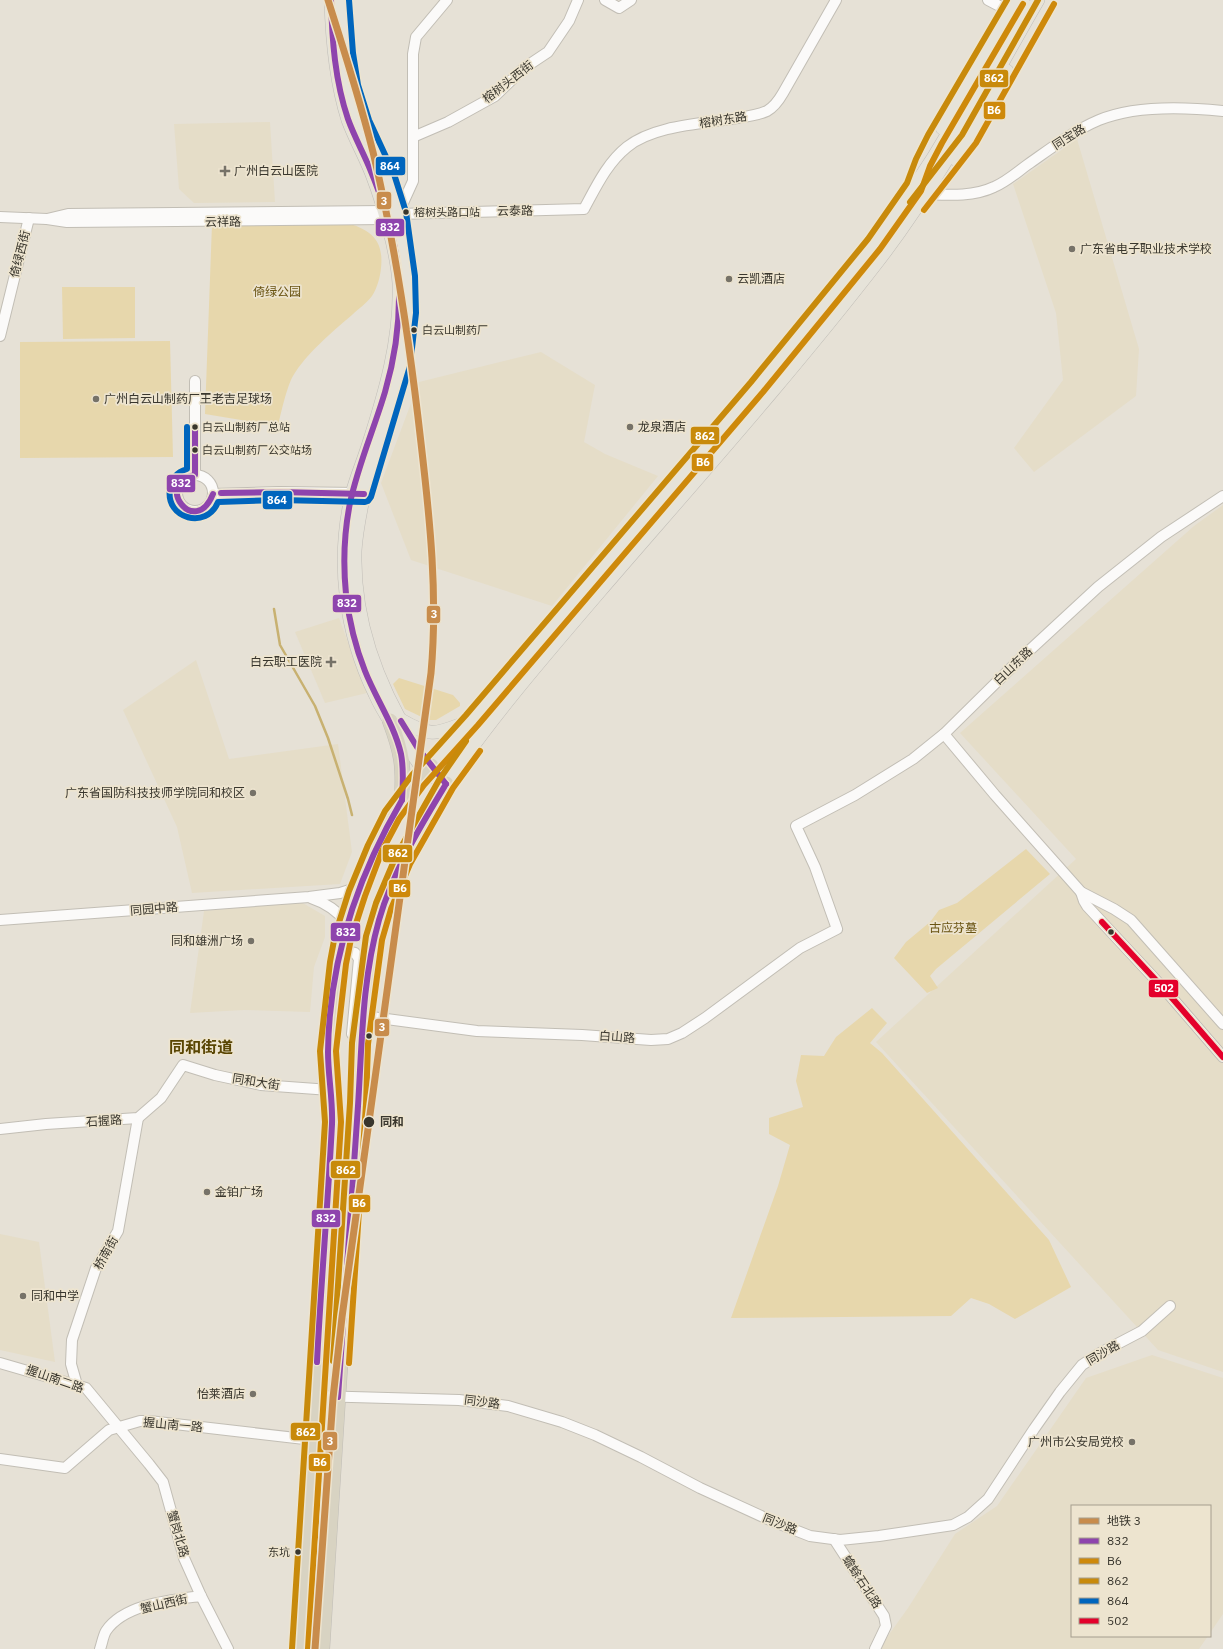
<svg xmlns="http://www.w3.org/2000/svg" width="1223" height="1649" viewBox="0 0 1223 1649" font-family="'IBM Plex Sans','Noto Sans SC',sans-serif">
  <rect width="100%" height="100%" fill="#e6e1d6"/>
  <g fill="#e5ddc8">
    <polygon points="270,122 275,202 194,203 179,189 174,124"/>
    <polygon points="1077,139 1139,349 1136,396 1034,472 1014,448 1063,380 1056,313 1013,184"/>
    <polygon points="541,352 595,385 584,442 605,454 658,476 552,606 411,560 381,483 419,382"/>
    <polygon points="1223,505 1223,1372 1158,1350 876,1042 1076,859 960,733 1194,526"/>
    <polygon points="339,618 367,693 325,703 295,632"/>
    <polygon points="196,660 229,759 338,744 352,852 340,884 192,893 177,827 123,710"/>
    <polygon points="301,902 325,916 325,937 314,967 310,1012 244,1010 190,1013 204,911"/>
    <polygon points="0,1234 39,1242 55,1362 0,1350"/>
    <polygon points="1152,1355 1223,1378 1223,1614 1210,1633 1210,1506 1072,1506 1072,1636 1208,1636 1199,1649 882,1649 885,1640 908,1608 955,1534 997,1506 1086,1378"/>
  </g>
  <g fill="#e7d7ac">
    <path d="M347 223C371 230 384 240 381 268 380 278 377 288 372 296 367 303 358 309 352 315 332 332 306 354 293 376 287 386 281 413 278 426L205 414 212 224Z"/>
    <polygon points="62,287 135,287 135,338 63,339"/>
    <polygon points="170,341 173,457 20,458 20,342"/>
    <polygon points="399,678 453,695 460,703 460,706 436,720 428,720 405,709 393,684"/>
    <polygon points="1026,849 1050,874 936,969 930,976 938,988 927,993 894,958 906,942 930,922 939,910 957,903"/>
    <polygon points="872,1008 887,1023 870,1043 882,1053 1049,1240 1071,1287 1015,1319 989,1304 971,1298 951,1316 731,1318 778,1186 790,1145 769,1134 769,1118 803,1107 796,1081 801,1055 824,1056 836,1037"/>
  </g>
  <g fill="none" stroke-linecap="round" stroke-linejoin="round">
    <polyline stroke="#c8b171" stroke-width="2.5" points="274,609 280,645 315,706 328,738 348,799 352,815"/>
    <g stroke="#c2beb5" stroke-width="12">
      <g id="minor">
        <polyline points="605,0 619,8 631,0"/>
        <polyline points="988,0 1009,11"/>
        <polyline points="413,137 448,122 495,96 524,68 548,52 569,21 578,0"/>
        <path d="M925 194C948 195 973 197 994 187 1006 182 1016 173 1027 165 1050 149 1073 131 1099 120 1135 105 1185 107 1223 111"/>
        <polyline points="398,214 413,181 413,54 416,37 447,0"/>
        <polyline points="0,217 47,219 67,222 386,219 392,216"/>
        <path d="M47 219 68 214 384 211 398 214 584 209C596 187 607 163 627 147 653 126 699 124 731 119 743 117 756 116 767 111 774 107 779 100 783 93L836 0"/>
        <polyline points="0,336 29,218"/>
        <circle cx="195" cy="493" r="18"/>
        <polyline points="195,475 195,381"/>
        <polyline points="213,494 279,492 358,493"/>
        <polyline points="944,734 995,795 1081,892 1114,909 1131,920 1223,1024"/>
        <polyline points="1081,892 1084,901 1087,906 1166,991 1223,1057"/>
        <path d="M311 898C326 903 337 910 347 923"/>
        <polyline points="0,920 309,897 340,893 359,887"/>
        <polyline points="340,950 355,953 359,959 352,1034 360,1043"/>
        <polyline points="364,1016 477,1031 582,1035 651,1040 668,1039 682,1033 705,1018 800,948 837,929 815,867 796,826 855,795 913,759 944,734 1019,660 1098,587 1161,537 1223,496"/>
        <polyline points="0,1129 46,1124 138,1118 161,1098 183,1065 215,1075 261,1085 330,1090"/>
        <polyline points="0,1363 86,1388 149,1464 163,1482 184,1558 201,1596 228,1649"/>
        <polyline points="77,1385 71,1364 72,1340 96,1268 118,1231 138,1118"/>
        <polyline points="316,1396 459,1400 508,1406 562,1422 595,1435 641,1457 700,1488 772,1521 810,1536 840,1540 879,1536 953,1525 968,1517 988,1499 1034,1429 1060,1392 1082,1365 1100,1353 1142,1331 1170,1306"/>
        <polyline points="0,1459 65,1468 109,1430 140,1421 149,1421 313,1440 334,1441"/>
        <polyline points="834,1539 884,1616 886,1626 875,1649"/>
        <path d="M100 1649C102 1644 103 1636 106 1631 124 1604 171 1600 201 1596"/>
      </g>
    </g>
    <g stroke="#c0bdb7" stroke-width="14">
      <g id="major">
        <path d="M331 0C332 40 336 82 348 120 355 139 366 158 373 177 384 206 397 253 399 283 401 340 385 393 368 446 363 462 356 478 352 494 336 561 345 632 375 694 384 714 397 732 410 750 415 757 419 765 425 771 430 776 439 780 446 784"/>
        <path d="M341 0C342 37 344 75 357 111 363 126 371 140 377 155 385 173 392 192 397 212 411 260 411 314 402 362 393 407 377 450 364 494 360 513 356 532 355 551 353 620 377 684 413 742"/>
        <polyline points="942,128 1016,0"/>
        <polyline points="955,159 969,139 1007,71"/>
        <path d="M401 720C434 739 437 733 470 721"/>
        <polyline points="431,766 472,720 757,387 874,244 902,205 933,158 1025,5"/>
        <path d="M446 784C492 716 547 653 600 591 694 482 790 375 878 261 940 181 987 88 1038 0"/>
      </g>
    </g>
    <g stroke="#c0bdb7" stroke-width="16">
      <g id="highway">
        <path d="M390 721C402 753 404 766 402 800"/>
        <path d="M300 1649 333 1122C332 1099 328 1076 328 1052 328 1036 331 1020 333 1004 342 917 371 831 431 766"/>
        <path d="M322 1649C332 1490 342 1330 353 1171 357 1119 358 1067 364 1016 369 983 370 951 379 919 393 871 420 828 446 784"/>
      </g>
    </g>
    <use href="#minor" stroke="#fbfaf9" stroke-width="10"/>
    <use href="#major" stroke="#e6e3d9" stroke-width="13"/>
    <use href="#highway" stroke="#d8d3c2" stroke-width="15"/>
    <g stroke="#ede4cf" stroke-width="9">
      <g id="bus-1">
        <path d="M331 0C332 40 335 81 348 119 354 136 363 152 370 169 385 205 398 246 399 285 400 321 395 358 385 392 374 429 358 465 350 503 344 533 343 564 346 594 349 620 355 646 365 671 376 699 394 724 401 754 404 769 403 785 402 800"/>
        <path d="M195 427V475C153 483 195 539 213 494"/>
        <polyline points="221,493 279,492 364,494"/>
        <polyline points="401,721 417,747 446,784"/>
        <path d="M317 1362C321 1283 328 1203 332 1124 333 1100 328 1076 328 1052 329 962 357 877 402 800"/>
        <path d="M338 1397C345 1300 352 1203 358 1106 362 1044 362 980 379 920 393 871 420 827 446 784"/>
      </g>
    </g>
    <g stroke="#ede4cf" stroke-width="9">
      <g id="bus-2">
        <polyline points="924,210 976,143 1054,4"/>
        <polyline points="349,1363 366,1104 368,1044 382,940 391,909 410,864 453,788 480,751"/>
        <polyline points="308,1649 341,1122 336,1051 346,964 351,939 365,896 382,851 399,819 424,785 478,725 763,392 880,249 921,191 930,166 942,143 1023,4"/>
      </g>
    </g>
    <g stroke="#ede4cf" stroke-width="9">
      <g id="bus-3">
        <polyline points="910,202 962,135 1038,0"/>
        <polyline points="333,1361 350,1103 352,1043 366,936 376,903 396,856 439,780 466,741"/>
        <polyline points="292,1649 325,1122 320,1051 330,962 335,935 349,891 368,845 385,811 412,775 466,715 751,382 868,239 907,183 916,159 928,135 1007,0"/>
      </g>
    </g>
    <g stroke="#ede4cf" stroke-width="9">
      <path id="bus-4" d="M187 427V469C177 472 171 479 170 489 165 519 207 530 218 502L279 500 365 502 368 501 371 497 410 366 416 313 415 276 406 212 394 174 369 120 358 85 353 53 349 0"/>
    </g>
    <g stroke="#ede4cf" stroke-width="9">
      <polyline id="bus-5" points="1102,922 1166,991 1223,1057"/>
    </g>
    <use href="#bus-1" stroke="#8e44ad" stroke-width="6"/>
    <use href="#bus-2" stroke="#ce890b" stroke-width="6"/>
    <use href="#bus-3" stroke="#c88a0b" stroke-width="6"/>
    <use href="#bus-4" stroke="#0065bd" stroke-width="6"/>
    <use href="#bus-5" stroke="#e4002b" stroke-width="6"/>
    <g stroke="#ede4cf" stroke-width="10">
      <path id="metro-1" d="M315 1649 333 1398 342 1317 431 673C438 596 430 520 421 443 410 346 396 247 373 152 360 101 344 50 328 0"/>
    </g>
    <use href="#metro-1" stroke="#c88c4c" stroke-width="7"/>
  </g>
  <g fill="#767268" stroke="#ede4cf" stroke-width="1.5">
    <path d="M223 165h4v4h4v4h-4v4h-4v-4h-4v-4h4z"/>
    <circle cx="1072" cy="249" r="4"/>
    <circle cx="729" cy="279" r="4"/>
    <circle cx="96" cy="399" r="4"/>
    <circle cx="630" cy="427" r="4"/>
    <path d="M329 656h4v4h4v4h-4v4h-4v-4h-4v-4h4z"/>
    <circle cx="253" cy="793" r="4"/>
    <circle cx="251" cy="941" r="4"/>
    <circle cx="207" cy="1192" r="4"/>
    <circle cx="23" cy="1296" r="4"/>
    <circle cx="253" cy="1394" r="4"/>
    <circle cx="1132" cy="1442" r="4"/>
  </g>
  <g fill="#39362d" stroke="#ede4cf" stroke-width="1.5">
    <circle cx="406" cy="212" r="3.5"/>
    <circle cx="414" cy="330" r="3.5"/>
    <circle cx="195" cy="427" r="3.5"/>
    <circle cx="195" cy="450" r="3.5"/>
    <circle cx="1111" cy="932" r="3.5"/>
    <circle cx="369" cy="1036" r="3.5"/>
    <circle cx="369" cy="1122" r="6"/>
    <circle cx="298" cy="1552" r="3.5"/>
  </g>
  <g text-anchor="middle" stroke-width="3.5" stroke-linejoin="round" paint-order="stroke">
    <g font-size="11" fill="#39362d" stroke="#ede4cf" text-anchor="start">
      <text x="414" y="216">榕树头路口站</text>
      <text x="422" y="334">白云山制药厂</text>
      <text x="202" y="431">白云山制药厂总站</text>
      <text x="202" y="454">白云山制药厂公交站场</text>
      <text x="290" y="1556" text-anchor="end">东坑</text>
    </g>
    <g font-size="12" fill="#39362d" stroke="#ede4cf">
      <text transform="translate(508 82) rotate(-38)" y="4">榕树头西街</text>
      <text transform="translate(723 120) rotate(-9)" y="4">榕树东路</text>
      <text transform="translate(1069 137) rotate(-32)" y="4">同宝路</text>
      <text transform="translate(515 211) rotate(-1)" y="4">云泰路</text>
      <text transform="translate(223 222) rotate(-1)" y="4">云祥路</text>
      <text transform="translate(20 254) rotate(-76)" y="4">倚绿西街</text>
      <text transform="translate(1013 666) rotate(-44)" y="4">白山东路</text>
      <text transform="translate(154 909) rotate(-5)" y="4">同园中路</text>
      <text transform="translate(617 1037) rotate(4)" y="4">白山路</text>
      <text transform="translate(256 1082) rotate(9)" y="4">同和大街</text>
      <text transform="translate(104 1121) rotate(-4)" y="4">石握路</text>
      <text transform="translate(106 1253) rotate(-61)" y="4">桥南街</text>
      <text transform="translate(1103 1353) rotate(-30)" y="4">同沙路</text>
      <text transform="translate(55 1379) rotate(19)" y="4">握山南二路</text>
      <text transform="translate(482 1402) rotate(7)" y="4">同沙路</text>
      <text transform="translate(173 1425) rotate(5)" y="4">握山南一路</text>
      <text transform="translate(780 1524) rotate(22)" y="4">同沙路</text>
      <text transform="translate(178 1534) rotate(74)" y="4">蟹岗北路</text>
      <text transform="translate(862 1582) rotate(57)" y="4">蟾蜍石北路</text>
      <text transform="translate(164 1604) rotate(-13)" y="4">蟹山西街</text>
    </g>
    <g font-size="12" fill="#39362d" stroke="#ede4cf" text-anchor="start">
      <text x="234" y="175">广州白云山医院</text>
      <text x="1080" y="253">广东省电子职业技术学校</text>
      <text x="737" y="283">云凯酒店</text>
      <text x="104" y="403">广州白云山制药厂王老吉足球场</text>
      <text x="638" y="431">龙泉酒店</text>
      <text x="322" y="666" text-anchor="end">白云职工医院</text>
      <text x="245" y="797" text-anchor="end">广东省国防科技技师学院同和校区</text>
      <text x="243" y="945" text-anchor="end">同和雄洲广场</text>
      <text x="215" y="1196">金铂广场</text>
      <text x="31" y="1300">同和中学</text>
      <text x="245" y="1398" text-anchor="end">怡莱酒店</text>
      <text x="1124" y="1446" text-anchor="end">广州市公安局党校</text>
    </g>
    <g font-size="12" fill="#6a5412" stroke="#ede4cf">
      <text x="277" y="296">倚绿公园</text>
      <text x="953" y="932">古应芬墓</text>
    </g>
    <g font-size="12" font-weight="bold" fill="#39362d" stroke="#ede4cf" text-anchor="start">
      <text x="380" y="1126">同和</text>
    </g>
    <g font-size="16" font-weight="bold" fill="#594503" stroke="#ede4cf">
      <text x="201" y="1053">同和街道</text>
    </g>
  </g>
  <g stroke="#ede4cf" stroke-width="1.5">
    <rect x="979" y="69" width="30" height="19" rx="4" fill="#c88a0b"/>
    <rect x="983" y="101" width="23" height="19" rx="4" fill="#ce890b"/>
    <rect x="375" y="156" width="31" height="20" rx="4" fill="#0065bd"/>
    <rect x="376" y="191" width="16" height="19" rx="4" fill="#c88c4c"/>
    <rect x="375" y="218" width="30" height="19" rx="4" fill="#8e44ad"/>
    <rect x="690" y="426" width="30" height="19" rx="4" fill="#c88a0b"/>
    <rect x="691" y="453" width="23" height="19" rx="4" fill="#ce890b"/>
    <rect x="166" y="474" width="30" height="19" rx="4" fill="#8e44ad"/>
    <rect x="262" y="490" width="31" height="20" rx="4" fill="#0065bd"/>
    <rect x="332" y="594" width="30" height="19" rx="4" fill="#8e44ad"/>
    <rect x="426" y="605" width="15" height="19" rx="4" fill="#c88c4c"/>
    <rect x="382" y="844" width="31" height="19" rx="4" fill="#c88a0b"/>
    <rect x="388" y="879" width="23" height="19" rx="4" fill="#ce890b"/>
    <rect x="330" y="922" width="31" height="20" rx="4" fill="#8e44ad"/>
    <rect x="1148" y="979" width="31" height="19" rx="4" fill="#e4002b"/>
    <rect x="374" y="1018" width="16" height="19" rx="4" fill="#c88c4c"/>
    <rect x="330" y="1160" width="31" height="19" rx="4" fill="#c88a0b"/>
    <rect x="348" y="1194" width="23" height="19" rx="4" fill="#ce890b"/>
    <rect x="311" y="1209" width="30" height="19" rx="4" fill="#8e44ad"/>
    <rect x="290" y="1422" width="31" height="19" rx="4" fill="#c88a0b"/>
    <rect x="322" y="1431" width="16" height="20" rx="4" fill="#c88c4c"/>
    <rect x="308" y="1453" width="23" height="19" rx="4" fill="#ce890b"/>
  </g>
  <g font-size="11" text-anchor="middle" font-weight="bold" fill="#fff">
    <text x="994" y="82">862</text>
    <text x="994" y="114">B6</text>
    <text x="390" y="170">864</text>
    <text x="384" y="205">3</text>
    <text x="390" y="231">832</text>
    <text x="705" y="440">862</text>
    <text x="703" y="466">B6</text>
    <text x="181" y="487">832</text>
    <text x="277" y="504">864</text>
    <text x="347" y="607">832</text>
    <text x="434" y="618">3</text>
    <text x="398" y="857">862</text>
    <text x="400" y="892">B6</text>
    <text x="346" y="936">832</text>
    <text x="1164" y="992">502</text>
    <text x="382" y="1031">3</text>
    <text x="346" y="1174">862</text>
    <text x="359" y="1207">B6</text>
    <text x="326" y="1222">832</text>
    <text x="306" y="1436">862</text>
    <text x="330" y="1445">3</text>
    <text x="320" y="1466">B6</text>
  </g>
  <rect x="1071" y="1505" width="140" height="132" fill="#ede4cf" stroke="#a59e8e"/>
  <rect x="1079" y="1518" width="20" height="6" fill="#c88c4c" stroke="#a59e8e"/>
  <text x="1107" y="1525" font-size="12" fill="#39362d">地铁 3</text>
  <rect x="1079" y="1538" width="20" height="6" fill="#8e44ad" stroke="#a59e8e"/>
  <text x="1107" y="1545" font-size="12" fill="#39362d">832</text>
  <rect x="1079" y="1558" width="20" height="6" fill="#ce890b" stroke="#a59e8e"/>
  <text x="1107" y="1565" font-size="12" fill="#39362d">B6</text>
  <rect x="1079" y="1578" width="20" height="6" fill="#c88a0b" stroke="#a59e8e"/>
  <text x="1107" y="1585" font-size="12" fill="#39362d">862</text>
  <rect x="1079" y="1598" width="20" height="6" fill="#0065bd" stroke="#a59e8e"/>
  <text x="1107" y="1605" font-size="12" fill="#39362d">864</text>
  <rect x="1079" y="1618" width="20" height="6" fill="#e4002b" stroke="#a59e8e"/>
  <text x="1107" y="1625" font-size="12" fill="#39362d">502</text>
</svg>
